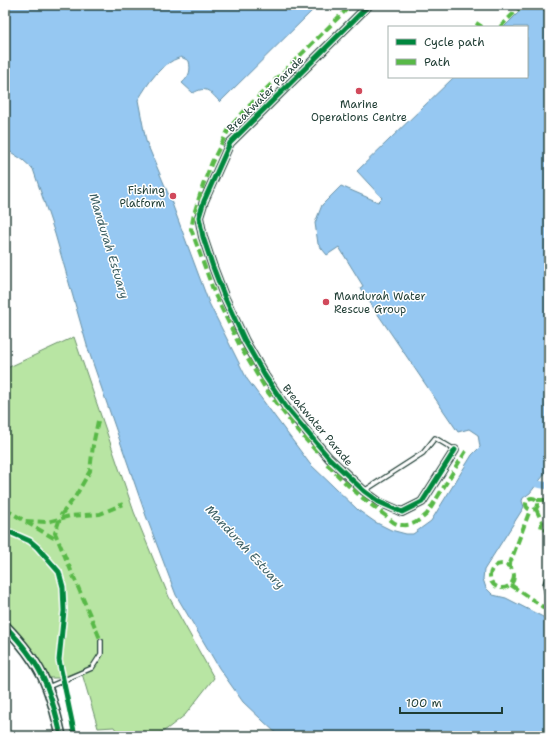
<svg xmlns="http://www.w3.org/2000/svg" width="554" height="741" viewBox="0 0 554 741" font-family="'Shantell Sans',sans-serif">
  <rect width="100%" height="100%" fill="#fff"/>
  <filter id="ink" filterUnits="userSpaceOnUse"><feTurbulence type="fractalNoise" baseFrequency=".025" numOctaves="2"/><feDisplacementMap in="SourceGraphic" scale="8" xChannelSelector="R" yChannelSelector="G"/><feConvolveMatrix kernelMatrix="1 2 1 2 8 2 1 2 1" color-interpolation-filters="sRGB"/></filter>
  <g filter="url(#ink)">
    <polygon fill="#b8e5a3" stroke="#6c916c" points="74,337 134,512 169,597 214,678 185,715 167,729 155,736 120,736 114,727 98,728 81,670 61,678 50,678 25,641 5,618 5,369"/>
    <path fill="#96c8f2" stroke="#6690a6" d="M5 5H318L220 102C210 92 207 85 193 93L182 83C190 76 191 70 189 61L181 57C160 64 149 82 138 100L146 141 170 198 209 303 247 379 310 464 358 510 375 522 391 530 406 534H413L431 521 472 455 480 447 478 435 469 429 458 432 360 288 363 286 339 247 327 255 318 244 315 223 322 205 341 186 378 202 382 198 357 171 454 77H527V27H504L526 5H549V463L547 465 544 475 530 493 523 498 522 501 524 507 484 570 483 579 486 588 493 595 506 598 545 618 549 619V736H279L243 702 219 668 176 595 146 516 88 349 55 234 33 169 23 160 9 151 5 152Z"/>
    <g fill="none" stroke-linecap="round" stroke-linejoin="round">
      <polyline stroke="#96c8f2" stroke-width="7" points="537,484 549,486"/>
      <g stroke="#1f3d34" stroke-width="6">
        <g id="service">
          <polyline points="364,491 423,453 435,438 455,450"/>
          <polyline points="48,687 92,668 101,654 101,641"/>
          <polyline points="258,736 259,736"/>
        </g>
      </g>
      <g stroke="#1f3d34" stroke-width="10">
        <g id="minor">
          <polyline points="369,5 230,143 204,201 199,217 203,237 213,267 225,298 245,341 265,376 286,407 329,458 364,491 379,502 402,512 422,502 455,450"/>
          <polyline points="549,579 547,585 549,594"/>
        </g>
      </g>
      <g stroke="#1f3d34" stroke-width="12">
        <path id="tertiary" d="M5 626C41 663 50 686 61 736"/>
      </g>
      <use href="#service" stroke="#fff" stroke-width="3.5"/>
      <use href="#minor" stroke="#fff" stroke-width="7"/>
      <use href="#tertiary" stroke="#fff" stroke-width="9"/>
      <g stroke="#58b947" stroke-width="4" stroke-dasharray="8 4" stroke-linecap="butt">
        <polyline points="476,23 482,27"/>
        <polyline points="500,27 522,5"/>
        <polyline points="98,421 93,445 90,471 75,497 61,515 55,533 101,641"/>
        <polyline points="317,452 297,430 267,391 241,348 215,295 191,229 194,214 203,185 212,162 230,127 250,105 351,5"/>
        <path d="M327 464C346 485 363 499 386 516 391 520 395 525 402 525 412 526 419 521 427 514L466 451"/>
        <circle cx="532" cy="504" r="6"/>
        <polyline points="537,500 549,500"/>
        <polyline points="5,509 25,521 47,522 70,516 100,514 123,504"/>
        <polyline points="536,509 542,522 541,529 549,530"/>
        <polyline points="549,511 548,518 549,518"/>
        <polyline points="26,522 57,540"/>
        <circle cx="502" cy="576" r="12"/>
        <polyline points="509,566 530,510"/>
        <polyline points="511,585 543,607 549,609"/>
      </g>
      <g stroke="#fff" stroke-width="8">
        <g id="cycleway">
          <polyline points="369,5 230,143 204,201 199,217 203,237 213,267 225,298 245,341 265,376 286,407 329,458 364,491 379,502 402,512 422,502 455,450"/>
          <polyline points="5,530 30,541 37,547 59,572 63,587 64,611 59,660 75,736"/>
          <path d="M5 626C41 663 50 686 61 736"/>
        </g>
      </g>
      <use href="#cycleway" stroke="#00873e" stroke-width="5"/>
    </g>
  </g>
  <g fill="#d1495b" stroke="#fff" stroke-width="1.5">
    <circle cx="359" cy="91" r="4"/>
    <circle cx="173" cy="196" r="4"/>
    <circle cx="326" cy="302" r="4"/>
  </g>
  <g text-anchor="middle" stroke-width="3" stroke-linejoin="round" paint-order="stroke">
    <g font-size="11" fill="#1f3d34" stroke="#fff">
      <text transform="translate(265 94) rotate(-45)" y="4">Breakwater Parade</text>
      <text transform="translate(318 425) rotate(50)" y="4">Breakwater Parade</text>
    </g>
    <g font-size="11" fill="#1f3d34" stroke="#fff">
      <text x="359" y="108">Marine<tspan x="359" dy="13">Operations Centre</tspan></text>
      <text x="165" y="194" text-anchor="end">Fishing<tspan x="165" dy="13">Platform</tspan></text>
      <text x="334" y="300" text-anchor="start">Mandurah Water<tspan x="334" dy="13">Rescue Group</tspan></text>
    </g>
    <g font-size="12" font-style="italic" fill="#3d6064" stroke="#fff">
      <text transform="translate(109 246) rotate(73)" y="4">Mandurah Estuary</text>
      <text transform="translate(245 547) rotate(47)" y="4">Mandurah Estuary</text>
    </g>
  </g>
  <rect width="554" height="741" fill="none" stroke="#fff" stroke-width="20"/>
  <rect x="10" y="10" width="534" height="721" fill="none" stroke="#1f3d34" stroke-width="1.5" filter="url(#ink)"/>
  <rect x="388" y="26" width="140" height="52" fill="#ffffff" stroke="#a5b1ae"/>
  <rect x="396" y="39" width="20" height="6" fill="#00873e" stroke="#a5b1ae"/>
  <text x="424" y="46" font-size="12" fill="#1f3d34">Cycle path</text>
  <rect x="396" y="59" width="20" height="6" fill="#58b947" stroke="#a5b1ae"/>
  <text x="424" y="66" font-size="12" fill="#1f3d34">Path</text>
  <path d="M400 707v6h102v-6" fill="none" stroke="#1f3d34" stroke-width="2"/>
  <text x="406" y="707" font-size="12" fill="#1f3d34" stroke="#ffffff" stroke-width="3" paint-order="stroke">100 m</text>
</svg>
